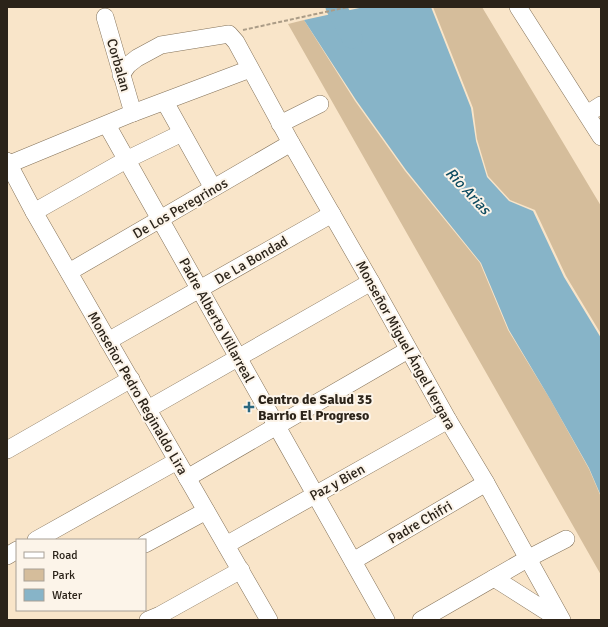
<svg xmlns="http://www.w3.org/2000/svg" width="608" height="627" viewBox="0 0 608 627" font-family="Signika,sans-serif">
  <rect width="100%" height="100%" fill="#f9e5c9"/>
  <g fill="#d5bd9b">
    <polygon points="433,7 482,7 601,206 601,334 566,276 535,210 510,200 488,176 477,139 473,108"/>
    <polygon points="304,20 355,101 405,171 480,263 508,330 550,399 589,469 601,497 601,575 288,24"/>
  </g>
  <polygon fill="#87b4c8" points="364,7 431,7 471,108 476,141 487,177 509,201 533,211 564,277 601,338 601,496 589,468 550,399 509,330 481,263 406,170 356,100 304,20"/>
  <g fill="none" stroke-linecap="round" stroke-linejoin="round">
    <polyline stroke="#87b4c8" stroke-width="21" points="336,7 352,38"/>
    <g stroke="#847259" stroke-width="18">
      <g id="minor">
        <polyline points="518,7 601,137"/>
        <polyline points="105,17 133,113"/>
        <polyline points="121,75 128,65 137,58 161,45 229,34 236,42 291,143 371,282 448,420 486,483 562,620"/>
        <polyline points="165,102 213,188"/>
        <polyline points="587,114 601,105"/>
        <polyline points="280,124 320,104"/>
        <polyline points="107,125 386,620"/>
        <polyline points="7,161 34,212 269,620"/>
        <polyline points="7,165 133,113 250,69"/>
        <polyline points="34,212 126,160 182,133"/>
        <polyline points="69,272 291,143"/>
        <polyline points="108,341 332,214"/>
        <polyline points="148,409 371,282"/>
        <polyline points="7,450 131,379"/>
        <polyline points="187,478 408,350"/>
        <polyline points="36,540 177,461"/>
        <polyline points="145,544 206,511"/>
        <polyline points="226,545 448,420"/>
        <polyline points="7,556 17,550"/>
        <polyline points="353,561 486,483"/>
        <polyline points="494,578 560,620"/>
        <polyline points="148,620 160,615 241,570"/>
        <polyline points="421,620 527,559 566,539"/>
      </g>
    </g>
    <polyline stroke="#ab9c87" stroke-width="2" stroke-dasharray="4 2" stroke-linecap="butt" points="243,30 348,7"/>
    <use href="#minor" stroke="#fff" stroke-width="17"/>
  </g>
  <path fill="#2b677f" stroke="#fcf4e9" stroke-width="1.5" d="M247 401h4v4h4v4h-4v4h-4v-4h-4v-4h4z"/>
  <g text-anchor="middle" stroke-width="4" stroke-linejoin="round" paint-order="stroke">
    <g font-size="14" fill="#2b2319" stroke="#fcf4e9">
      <text transform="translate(119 65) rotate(74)" y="5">Corbalan</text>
      <text transform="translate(180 208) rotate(-30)" y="5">De Los Peregrinos</text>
      <text transform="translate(251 260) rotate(-30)" y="5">De La Bondad</text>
      <text transform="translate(217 320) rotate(61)" y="5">Padre Alberto Villarreal</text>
      <text transform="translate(406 345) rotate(61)" y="5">Monseñor Miguel Ángel Vergara</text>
      <text transform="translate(138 393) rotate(60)" y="5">Monseñor Pedro Reginaldo Lira</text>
      <text transform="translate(337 482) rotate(-29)" y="5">Paz y Bien</text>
      <text transform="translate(420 522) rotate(-30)" y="5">Padre Chifri</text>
    </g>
    <g font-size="14" font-weight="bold" fill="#2b2319" stroke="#fcf4e9" text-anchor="start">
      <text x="258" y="404">Centro de Salud 35<tspan x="258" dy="16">Barrio El Progreso</tspan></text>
    </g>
    <g font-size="15" font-style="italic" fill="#0d4b60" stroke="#fcf4e9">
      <text transform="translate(468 191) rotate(47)" y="5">Río Arias</text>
    </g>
  </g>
  <rect width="608" height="627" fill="none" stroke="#2b2319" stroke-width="16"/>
  <rect x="16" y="539" width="130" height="72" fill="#fcf4e9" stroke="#a8a096"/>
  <rect x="24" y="552" width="20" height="6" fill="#ffffff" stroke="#a8a096"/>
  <text x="52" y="559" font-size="12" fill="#2b2319">Road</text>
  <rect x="24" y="569" width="20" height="12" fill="#d5bd9b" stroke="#a8a096"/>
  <text x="52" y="579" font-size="12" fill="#2b2319">Park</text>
  <rect x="24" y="589" width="20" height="12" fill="#87b4c8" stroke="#a8a096"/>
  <text x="52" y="599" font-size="12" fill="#2b2319">Water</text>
</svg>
